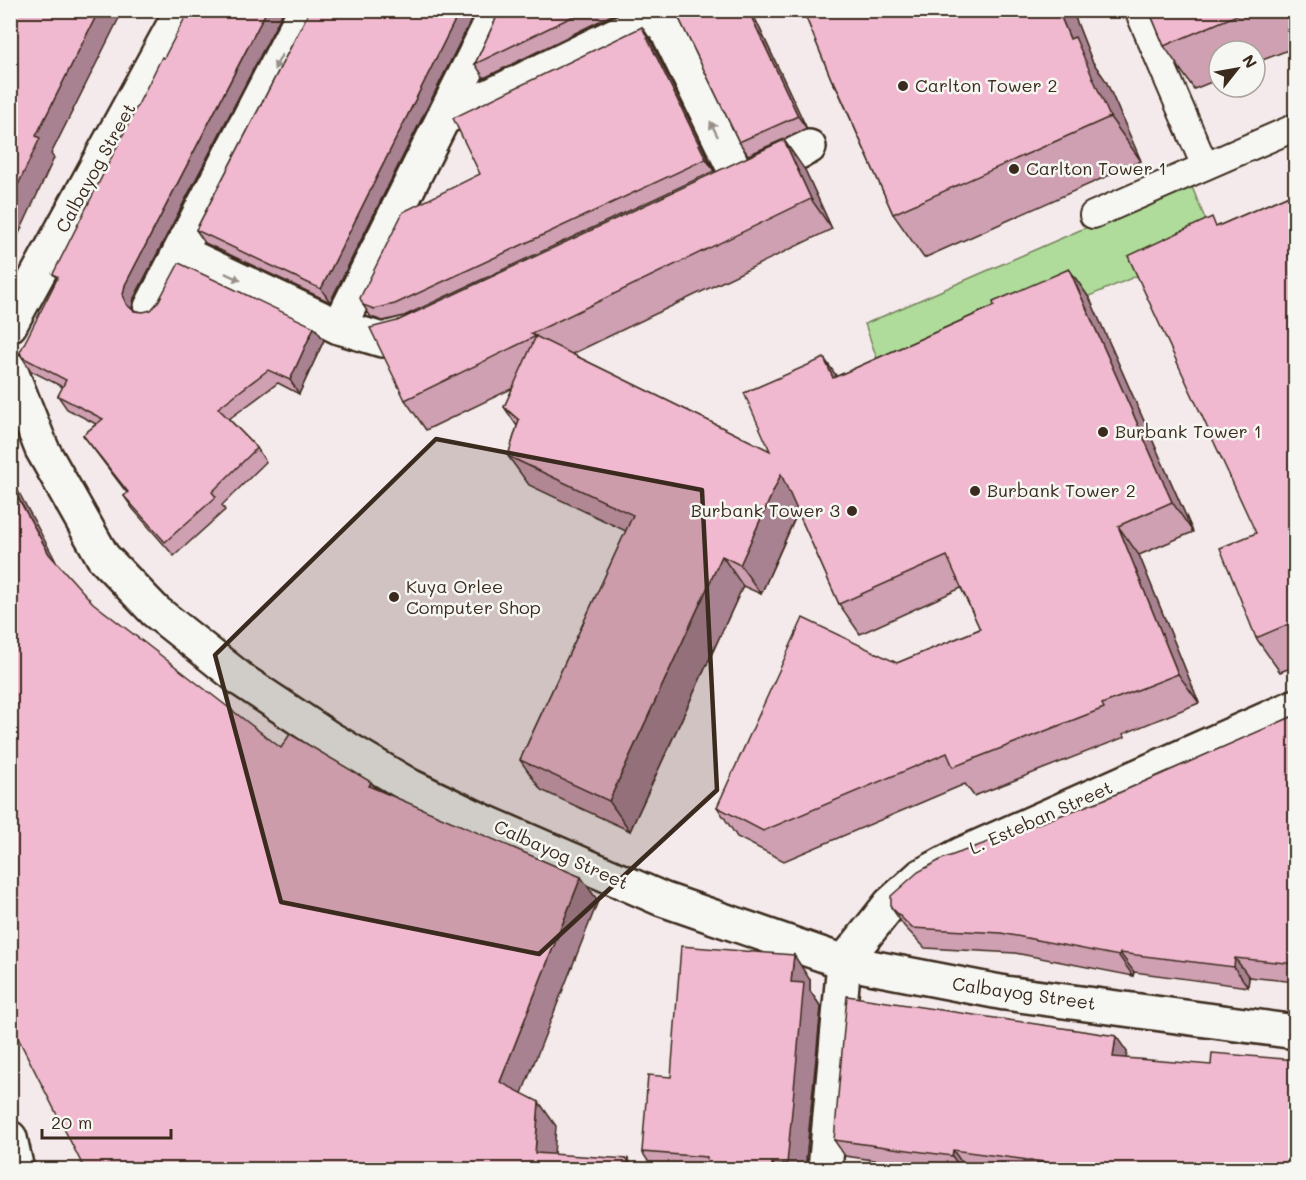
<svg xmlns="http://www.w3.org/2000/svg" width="1306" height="1180" viewBox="0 0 1306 1180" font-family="Mali,sans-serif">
  <rect width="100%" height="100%" fill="#f5eaeb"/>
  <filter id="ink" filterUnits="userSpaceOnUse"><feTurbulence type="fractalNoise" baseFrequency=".0167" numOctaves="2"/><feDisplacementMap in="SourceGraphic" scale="12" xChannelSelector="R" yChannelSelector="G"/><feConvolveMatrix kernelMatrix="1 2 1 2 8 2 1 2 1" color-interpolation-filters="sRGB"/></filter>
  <g filter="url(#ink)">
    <polygon fill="#afdc9a" stroke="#75835c" stroke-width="1.5" points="1190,182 1215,243 885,382 865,324"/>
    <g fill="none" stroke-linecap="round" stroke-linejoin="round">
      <g stroke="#3b2a1e" stroke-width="30">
        <g id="lane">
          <polyline points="1138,10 1205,166"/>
          <polyline points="1093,215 1296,127"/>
        </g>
      </g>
      <g stroke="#3b2a1e" stroke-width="38">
        <g id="street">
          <polyline points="657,10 740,181"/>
          <polyline points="444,118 658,14"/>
          <polyline points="754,174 809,147"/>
          <polyline points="180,252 339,327 382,340 419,330"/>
          <polyline points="151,307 305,10"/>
          <polyline points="10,325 182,10"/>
          <polyline points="339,327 497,10"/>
          <polyline points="10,369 42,449 103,557 155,611 243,681 329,738 410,786 487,823 662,899 844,962 1005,993 1296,1032"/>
          <polyline points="10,1138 17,1170"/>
          <polyline points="825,1170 844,962 890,904 921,876 962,854 1296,706"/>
        </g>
      </g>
      <use href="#lane" stroke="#f6f6f2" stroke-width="26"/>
      <use href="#street" stroke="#f6f6f2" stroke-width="33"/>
    </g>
    <g fill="#cf9fb2" stroke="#3b2a1e" stroke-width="1.5">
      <polygon points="310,10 330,302 205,243 196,230"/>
      <polygon points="500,10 622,10 484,78 475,64"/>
      <polygon points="675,10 751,10 807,129 748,155 739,142"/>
      <polygon points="803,10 1072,10 1092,61 1106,81 1141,161 924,258 893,214 838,91 832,81"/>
      <polygon points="1149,10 1296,10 1296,47 1255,63 1255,51 1219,51 1219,79 1194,89 1164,46"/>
      <polygon points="642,27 650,39 714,171 404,316 383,321 371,317 363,305 480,174"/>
      <polygon points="805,170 832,229 572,354 770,451 837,376 994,306 1069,269 1090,299 1193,532 1139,555 1199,703 1123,734 1125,737 974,796 965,784 784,861 737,837 717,807 897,663 980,629 961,588 860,634 839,604 798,512 761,594 743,586 630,831 541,790 520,760 626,531 529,485 508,456 517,426 504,407 513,388 426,430 405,400 397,321"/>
      <polygon points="1296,192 1296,666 1280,672 1256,638 1256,533 1218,226"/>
      <polygon points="53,274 134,298 133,310 143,312 314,327 324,340 299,394 278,383 229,419 257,448 266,462 222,505 225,510 174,556 133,509 124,496 127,493 83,435 96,424 67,409 58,396 63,387 31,371 22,357 57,279"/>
      <polygon points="1296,715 1296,982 1249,977 1248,987 1134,972 1133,976 1015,953 925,948 904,926 891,907 1105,799"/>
      <polygon points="810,980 810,991 821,1007 805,1170 654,1170 642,1152 671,1077"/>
      <polygon points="1127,1052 1126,1058 1296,1170 990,1170 964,1166 964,1170 944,1170 845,1156 834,1140"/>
    </g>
    <g fill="#a98291" stroke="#3b2a1e" stroke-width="1.5">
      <polygon points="99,10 123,10 51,154 54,158 10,253 10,202 36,136"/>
      <polygon points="267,10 284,10 134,298 132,308 136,318 126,304 123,295 125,285"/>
      <polygon points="460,10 476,10 330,302 321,289"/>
      <polygon points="748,10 751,10 807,129 798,116"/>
      <polygon points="1058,10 1072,10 1092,61 1106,81 1141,161 1110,117 1070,39"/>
      <polygon points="642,27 650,39 714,171 706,159"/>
      <polygon points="784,140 805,170 832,229 811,199"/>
      <polygon points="1069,269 1090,299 1193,532 1172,502"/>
      <polygon points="314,327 324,340 299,394 290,380"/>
      <polygon points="824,358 844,387 833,378"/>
      <polygon points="781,474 801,504 761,594 740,565"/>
      <polygon points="10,476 65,578 49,554 10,483"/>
      <polygon points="1118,526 1139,555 1199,703 1178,674"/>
      <polygon points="722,556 743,586 630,831 609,801"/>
      <polygon points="371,782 388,806 369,786"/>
      <polygon points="581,877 598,901 517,1106 500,1082"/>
      <polygon points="1120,953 1134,972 1133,976 1119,956"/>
      <polygon points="794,955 810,980 810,991 821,1007 805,1170 790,1170 787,1164 791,982"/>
      <polygon points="1235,958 1249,977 1248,987 1234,967"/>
      <polygon points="1116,1036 1127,1052 1124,1073 1113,1057"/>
      <polygon points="539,1102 556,1126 553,1170 535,1153"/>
      <polygon points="953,1150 964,1166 964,1170 962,1170 952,1156"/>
      <polygon points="628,1159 635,1170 627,1170"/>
      <polygon points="772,1163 777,1170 772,1170"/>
    </g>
    <g fill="#f1b9cf" stroke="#3b2a1e" stroke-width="1.5">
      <polygon points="10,10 99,10 36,136 40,138 10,202"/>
      <polygon points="189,10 267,10 125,285 123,295 126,304 134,311 143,312 151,310 158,302 179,263 314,327 290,380 268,370 218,408 257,448 212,492 216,497 165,542 124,496 128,492 83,435 103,419 58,396 66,380 22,357 20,352 58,277 53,274 162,57 164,58"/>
      <polygon points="310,10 460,10 321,289 196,230"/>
      <polygon points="500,10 586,10 475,64"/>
      <polygon points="675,10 748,10 798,116 739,142"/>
      <polygon points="803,10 1058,10 1070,39 1075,37 1110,117 893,214 834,81 832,81"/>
      <polygon points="1149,10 1249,10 1164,46"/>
      <polygon points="642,27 706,159 395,304 374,309 363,305 360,298 403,212 480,174 453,118"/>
      <polygon points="784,140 811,199 531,334 770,451 744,393 824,358 833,378 994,306 993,302 1069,269 1172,502 1118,526 1178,674 1102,704 1104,708 953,767 947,753 763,831 717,807 803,618 897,663 980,629 947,556 839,604 781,474 740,565 722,556 609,801 520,760 633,515 508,456 519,420 504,407 536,336 405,400 370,328 397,321"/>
      <polygon points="1296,192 1296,621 1256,638 1220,548 1256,533 1128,256 1212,217 1216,227"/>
      <polygon points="10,483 49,554 93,603 281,748 290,734 371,782 369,786 581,877 500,1082 539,1102 535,1153 628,1159 627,1170 85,1170 10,1022 10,1002 16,998 10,990 10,779 18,773 10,760"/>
      <polygon points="1296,715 1296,964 1235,958 1234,967 1120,953 1119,956 1001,933 912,928 891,907 891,896 918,872 942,859 1105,799"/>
      <polygon points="681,946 794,955 791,982 804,983 787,1164 772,1163 772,1170 706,1170 707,1157 642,1152 648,1075 671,1077"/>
      <polygon points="847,996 1116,1036 1113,1057 1211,1065 1212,1053 1296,1060 1296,1170 1043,1170 1044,1162 953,1150 952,1156 834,1140"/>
    </g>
    <defs><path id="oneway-solid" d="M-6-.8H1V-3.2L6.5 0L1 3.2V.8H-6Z" transform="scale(1.5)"/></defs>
    <g fill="#989088">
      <use href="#oneway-solid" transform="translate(278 62) rotate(117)"/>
      <use href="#oneway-solid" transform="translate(714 129) rotate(-116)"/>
      <use href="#oneway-solid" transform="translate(233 277) rotate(25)"/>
    </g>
  </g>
  <path fill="#3b2a1e" fill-opacity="0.2" stroke="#3b2a1e" stroke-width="4.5" stroke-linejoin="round" d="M436 439 702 490 717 790 539 954 281 902 215 655Z"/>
  <g fill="#3b2a1e" stroke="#f6f6f2" stroke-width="2">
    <circle cx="903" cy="86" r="6"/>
    <circle cx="1014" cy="169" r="6"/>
    <circle cx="1103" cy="432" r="6"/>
    <circle cx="975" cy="491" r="6"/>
    <circle cx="852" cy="511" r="6"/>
    <circle cx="394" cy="597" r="6"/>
  </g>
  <g text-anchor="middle" stroke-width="5" stroke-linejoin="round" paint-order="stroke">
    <g font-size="18" fill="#3b2a1e" stroke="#f6f6f2" text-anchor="start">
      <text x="915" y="92">Carlton Tower 2</text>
      <text x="1026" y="175">Carlton Tower 1</text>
      <text x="1115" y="438">Burbank Tower 1</text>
      <text x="987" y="497">Burbank Tower 2</text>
      <text x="840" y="517" text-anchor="end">Burbank Tower 3</text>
      <text x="406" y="593">Kuya Orlee<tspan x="406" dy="21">Computer Shop</tspan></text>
    </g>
    <g font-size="18" fill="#3b2a1e" stroke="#f6f6f2">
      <text transform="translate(96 168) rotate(-61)" y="6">Calbayog Street</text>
      <text transform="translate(1041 818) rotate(-24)" y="6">L. Esteban Street</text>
      <text transform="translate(561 855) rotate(24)" y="6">Calbayog Street</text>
      <text transform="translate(1024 994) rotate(8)" y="6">Calbayog Street</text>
    </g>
  </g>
  <rect width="1306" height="1180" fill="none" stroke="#f6f6f2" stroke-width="36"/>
  <rect x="18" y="18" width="1270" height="1144" fill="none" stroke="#3b2a1e" stroke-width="2" filter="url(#ink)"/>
  <g transform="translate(1237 69) rotate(59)"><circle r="28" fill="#f6f6f2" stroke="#aba49d" stroke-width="1.5"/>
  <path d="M0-4.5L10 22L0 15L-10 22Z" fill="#3b2a1e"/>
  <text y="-9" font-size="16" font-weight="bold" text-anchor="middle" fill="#3b2a1e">N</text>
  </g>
  <path d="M42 1129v9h129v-9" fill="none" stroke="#3b2a1e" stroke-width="3"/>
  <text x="51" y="1129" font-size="18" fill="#3b2a1e" stroke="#f6f6f2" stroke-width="4.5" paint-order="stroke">20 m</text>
</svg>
